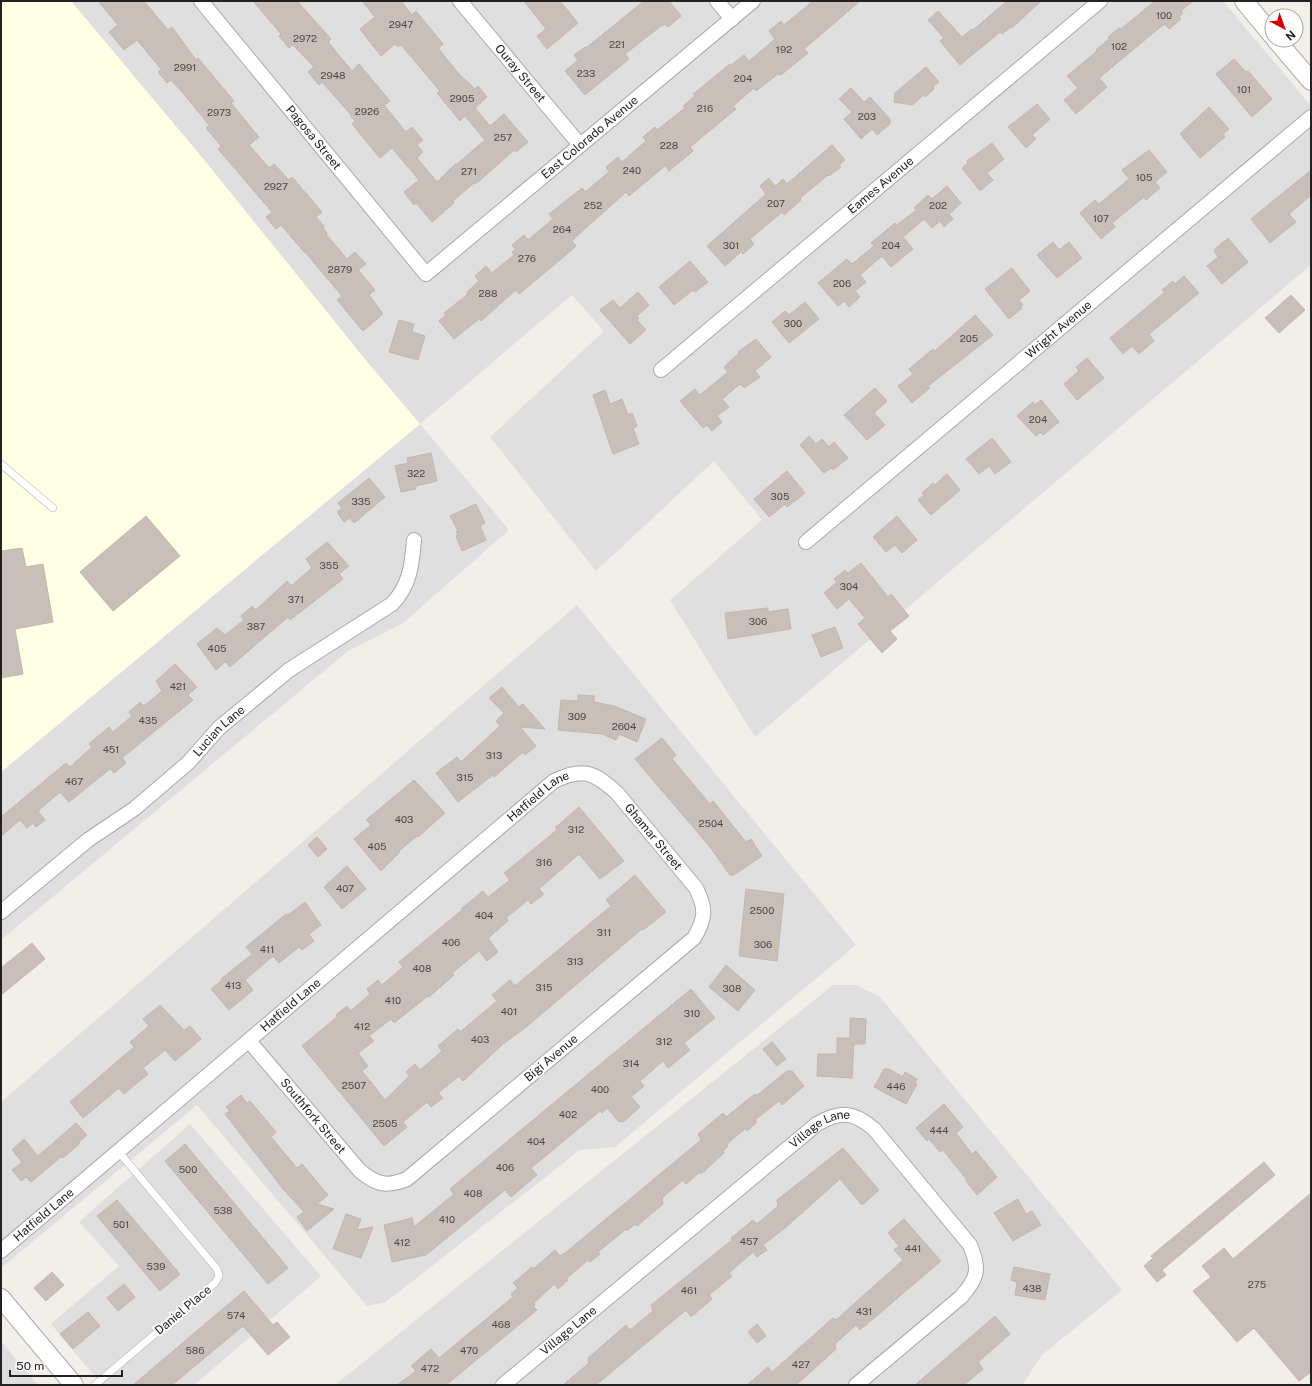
<svg xmlns="http://www.w3.org/2000/svg" width="1312" height="1386" viewBox="0 0 1312 1386" font-family="'Public Sans',sans-serif">
  <rect width="100%" height="100%" fill="#f2efe9"/>
  <g fill="#e0dfdf">
    <polygon points="71,1 1223,1 1311,106 1311,265 755,737 670,600 762,520 714,461 596,571 490,437 604,331 572,295 420,424 509,530 403,623 348,651 1,940 1,772 420,424 368,363 205,161"/>
    <polygon points="577,605 856,945 615,1147 580,1150 386,1302 367,1306 197,1105 1,1268 1,1102"/>
    <polygon points="833,985 856,985 880,997 1122,1290 1042,1355 1022,1385 335,1385"/>
    <polygon points="190,1124 321,1276 194,1385 102,1385 51,1324 119,1266 79,1222"/>
    <polygon points="1,1341 38,1385 1,1385"/>
  </g>
  <polygon fill="#ffffe5" points="1,1 71,1 205,161 368,363 420,424 1,772"/>
  <g fill="#c7bfb8" stroke="#c4b6ab">
    <polygon points="98,1 144,1 168,30 172,27 196,60 198,58 234,101 231,103 259,137 249,145 269,168 274,164 289,180 292,177 322,212 316,217 324,226 323,228 327,233 326,234 347,259 355,252 366,264 358,270 375,290 369,295 383,314 363,331 337,300 342,296 305,252 304,252 281,225 276,229 266,217 272,212 218,149 221,146 206,128 209,125 183,93 171,80 167,83 158,72 161,69 137,40 124,50 109,32 118,25"/>
    <polygon points="253,1 297,1 331,39 328,42 352,71 359,64 390,101 384,105 406,132 412,127 423,140 417,145 423,152 417,158 437,182 455,164 457,164 485,140 465,116 460,121 437,93 440,91 401,45 398,47 395,44 381,56 360,29 375,17 362,1 401,1 412,15 416,11 443,44 438,48 459,74 475,89 478,86 487,97 475,108 490,126 504,114 528,142 516,152 514,150 477,183 474,183 453,201 454,203 432,222 416,203 414,205 404,192 419,180 392,148 380,158 352,124 355,121 351,117 352,116 322,82 319,85 308,72 314,67 293,45 289,48 279,36 281,34"/>
    <polygon points="524,1 560,1 578,23 547,49 537,36 546,29"/>
    <polygon points="644,1 669,1 681,16 668,27 666,24 661,26 625,54 629,59 585,95 565,71 578,60 574,55 585,47 586,48"/>
    <polygon points="813,1 860,1 804,49 808,53 781,75 778,74 756,91 754,88 733,106 736,109 690,147 693,151 669,171 665,166 629,196 626,192 578,235 572,241 576,246 560,260 519,294 516,290 481,321 479,319 454,339 439,321 446,315 444,313 468,294 467,292 479,281 475,276 486,266 492,273 514,255 512,252 516,250 512,245 524,235 528,240 553,219 549,214 582,188 585,192 609,172 606,167 618,157 622,162 646,141 643,137 655,127 657,130 685,108 683,106 695,96 693,94 730,64 731,65 744,55 749,61 775,39 769,31 781,21 784,25"/>
    <polygon points="1007,1 1041,1 1012,28 1011,27 1002,34 1000,32 960,65 940,41 944,38 928,20 938,11 962,37 972,29 973,30"/>
    <polygon points="1155,1 1193,1 1181,11 1183,13 1179,17 1181,19 1169,29 1165,24 1158,29 1099,78 1107,87 1076,114 1064,100 1078,88 1067,76 1097,51 1096,50 1110,38 1108,37 1119,28 1121,29"/>
    <polygon points="1234,59 1246,72 1248,71 1272,99 1252,117 1216,74"/>
    <polygon points="926,67 939,82 933,87 934,89 925,97 924,95 912,105 894,102 895,93"/>
    <polygon points="851,88 864,102 870,97 890,119 890,124 877,135 872,129 861,139 844,119 852,112 839,99"/>
    <polygon points="1037,104 1050,119 1032,135 1036,139 1026,148 1008,127"/>
    <polygon points="1209,107 1229,129 1223,134 1225,137 1200,158 1180,134"/>
    <polygon points="992,143 1004,159 987,173 993,180 980,191 962,168 968,163 967,161"/>
    <polygon points="832,145 845,160 839,165 841,167 829,176 828,175 800,198 801,200 784,215 782,212 750,239 754,244 743,254 741,252 725,266 707,246 766,194 760,186 769,178 775,186 783,179 787,184"/>
    <polygon points="1149,150 1167,172 1155,182 1160,188 1146,200 1144,197 1112,223 1115,227 1101,239 1080,213 1095,200 1099,204 1129,179 1122,170"/>
    <polygon points="1311,170 1311,195 1289,214 1296,222 1270,243 1251,219"/>
    <polygon points="947,186 961,203 949,214 953,219 944,227 940,221 932,228 924,219 903,237 913,249 891,267 882,256 860,275 866,282 855,291 860,297 849,307 844,301 838,306 818,283 847,259 852,264 874,246 871,243 895,223 897,225 916,210 914,208 928,195 932,199"/>
    <polygon points="1228,238 1248,262 1222,284 1207,266 1218,257 1214,251 1216,248"/>
    <polygon points="1053,242 1059,250 1069,242 1082,258 1057,278 1037,255"/>
    <polygon points="690,261 708,282 695,292 693,290 674,305 659,287"/>
    <polygon points="1012,268 1030,291 1019,300 1023,305 1021,307 1022,308 1009,319 985,289"/>
    <polygon points="1184,276 1199,293 1149,334 1154,341 1139,354 1132,346 1123,354 1110,338 1165,292 1162,290 1173,281 1175,284"/>
    <polygon points="638,292 649,305 637,316 639,318 637,320 646,330 630,344 600,310 613,300 620,308"/>
    <polygon points="1291,295 1305,310 1279,333 1265,318"/>
    <polygon points="805,302 819,319 789,343 772,322 785,311 789,315"/>
    <polygon points="975,315 993,335 928,386 930,388 912,403 898,386 913,374 909,369 933,349 935,351"/>
    <polygon points="399,320 414,324 412,332 425,336 418,360 389,352"/>
    <polygon points="756,339 771,357 755,371 760,377 744,388 740,384 722,399 729,407 717,416 722,422 712,431 707,425 703,428 680,401 695,389 700,395 728,372 724,367 739,353 738,352"/>
    <polygon points="1087,358 1104,378 1077,400 1064,384 1079,371 1076,367"/>
    <polygon points="875,388 887,401 874,413 885,425 867,440 844,415"/>
    <polygon points="605,390 610,404 622,399 628,415 632,413 637,426 633,428 639,444 613,454 593,395"/>
    <polygon points="1041,400 1059,422 1043,435 1041,432 1036,436 1017,416 1033,402 1035,405"/>
    <polygon points="809,436 816,444 822,439 829,447 834,442 848,458 833,470 831,468 824,473 800,445"/>
    <polygon points="992,438 1011,462 995,474 989,466 979,474 966,459"/>
    <polygon points="431,453 437,481 416,486 416,489 401,492 395,466 408,463 407,458"/>
    <polygon points="787,471 805,493 787,507 785,504 769,517 754,499"/>
    <polygon points="947,474 960,490 931,515 918,500 924,495 922,493 933,483 935,485"/>
    <polygon points="369,478 385,497 354,523 350,518 344,522 337,512 342,508 338,503"/>
    <polygon points="476,504 485,523 480,526 486,540 462,551 456,536 458,535 456,532 458,531 450,516"/>
    <polygon points="146,516 180,556 113,611 80,572"/>
    <polygon points="897,516 917,540 902,553 895,545 886,552 873,537"/>
    <polygon points="327,542 349,566 339,574 343,579 290,620 288,617 230,667 225,662 216,670 197,644 217,628 225,635 244,620 241,616 252,606 256,610 287,581 291,586 312,568 306,559"/>
    <polygon points="22,548 26,567 43,564 53,622 15,629 23,674 1,678 1,551"/>
    <polygon points="861,563 888,597 891,594 909,616 890,631 897,639 882,653 858,624 865,618 849,599 837,609 824,593 837,582 834,579 845,570 848,573"/>
    <polygon points="768,608 768,612 788,609 791,629 728,639 725,613"/>
    <polygon points="835,627 843,648 821,657 812,635"/>
    <polygon points="175,664 197,687 188,695 193,700 122,758 126,763 114,773 110,769 69,802 60,792 38,811 45,820 36,827 33,823 27,828 20,820 1,836 1,817 66,763 70,767 92,747 89,744 109,727 113,732 132,716 129,712 140,702 144,706 162,691 156,681"/>
    <polygon points="502,687 519,707 523,704 545,729 520,727 536,746 525,755 523,752 494,777 493,775 458,802 436,773 457,757 461,762 500,726 496,721 504,713 489,698"/>
    <polygon points="578,695 594,696 594,702 614,706 646,719 637,742 619,734 616,740 602,734 558,730 561,700 578,701"/>
    <polygon points="662,738 676,755 672,759 710,804 713,801 746,842 751,839 762,856 734,875 730,875 710,847 635,759"/>
    <polygon points="414,780 445,813 418,837 417,836 399,851 400,852 381,871 354,839 371,825 366,820"/>
    <polygon points="579,807 624,861 600,879 579,854 539,889 544,894 531,904 528,900 506,918 508,921 488,938 498,952 487,961 479,951 452,973 454,975 429,997 428,996 394,1023 391,1019 369,1036 374,1041 358,1053 368,1066 362,1071 385,1100 409,1076 406,1072 415,1064 420,1070 442,1051 438,1046 458,1029 460,1032 497,1001 492,995 510,980 515,986 611,906 606,900 635,875 666,912 643,930 642,929 525,1028 503,1044 463,1081 459,1076 438,1093 443,1098 431,1107 427,1102 403,1122 407,1127 384,1146 302,1046 337,1017 336,1015 347,1006 351,1011 370,994 367,989 378,980 382,985 403,967 399,962 462,910 461,909 483,891 488,897 510,880 504,873 557,830 555,828"/>
    <polygon points="317,837 327,849 318,857 308,845"/>
    <polygon points="347,866 366,889 342,909 324,887"/>
    <polygon points="746,889 784,894 777,961 739,956"/>
    <polygon points="305,902 321,925 309,934 314,941 302,950 299,947 279,963 273,956 245,980 253,990 229,1010 211,989 222,980 221,979 252,954 246,947 286,914 288,915"/>
    <polygon points="32,943 45,959 1,995 1,968"/>
    <polygon points="726,965 755,990 738,1011 709,987"/>
    <polygon points="691,989 715,1018 684,1043 690,1050 668,1068 663,1061 640,1081 644,1086 631,1097 640,1107 623,1122 618,1121 607,1108 602,1113 600,1111 531,1168 537,1175 511,1197 505,1190 426,1255 392,1262 384,1225 412,1218 414,1227 454,1194 450,1189"/>
    <polygon points="160,1005 184,1030 190,1026 201,1039 175,1061 165,1050 143,1068 148,1074 124,1094 119,1088 83,1118 70,1102 134,1047 130,1042 149,1026 143,1019"/>
    <polygon points="850,1018 866,1019 865,1044 854,1044 852,1078 817,1076 818,1054 837,1054 837,1038 850,1038"/>
    <polygon points="772,1042 786,1059 777,1066 763,1049"/>
    <polygon points="884,1069 889,1069 903,1077 905,1072 917,1079 915,1083 917,1084 906,1104 874,1087"/>
    <polygon points="787,1071 792,1071 804,1086 782,1105 779,1101 755,1120 757,1122 747,1131 746,1128 727,1144 728,1146 723,1151 724,1153 701,1174 700,1172 686,1184 683,1180 662,1198 663,1204 637,1226 635,1224 627,1231 626,1229 598,1252 600,1254 590,1262 588,1260 567,1278 568,1280 558,1289 554,1284 534,1303 535,1305 533,1306 537,1310 446,1385 397,1385 416,1371 411,1366 431,1349 439,1358 513,1297 511,1294 518,1288 513,1283 532,1267 533,1269 555,1250 560,1256 565,1253 701,1140 698,1134 723,1113 726,1117 755,1094 756,1096"/>
    <polygon points="241,1095 247,1103 250,1101 276,1132 271,1137 297,1168 302,1164 328,1195 317,1204 334,1209 307,1231 297,1217 304,1212 283,1189 225,1114 230,1111 226,1107"/>
    <polygon points="944,1104 963,1127 956,1133 972,1154 976,1151 997,1177 977,1195 966,1181 967,1180 943,1150 940,1152 929,1139 927,1141 916,1128"/>
    <polygon points="76,1123 87,1135 79,1142 80,1143 63,1158 61,1157 31,1182 26,1177 21,1181 12,1170 22,1162 12,1150 24,1139 38,1156"/>
    <polygon points="185,1144 288,1268 268,1284 165,1161"/>
    <polygon points="843,1148 879,1190 862,1205 840,1179 785,1228 763,1245 767,1250 757,1257 753,1252 729,1273 732,1276 709,1295 712,1299 691,1317 686,1310 596,1385 563,1385 589,1363 588,1358 611,1338 626,1325 630,1330 653,1311 651,1305 732,1240 731,1238 753,1220 757,1224 778,1206 777,1200"/>
    <polygon points="1264,1162 1275,1175 1162,1270 1166,1275 1157,1282 1144,1266 1153,1258 1151,1256"/>
    <polygon points="1311,1193 1311,1372 1299,1381 1254,1328 1237,1342 1193,1291 1211,1277 1202,1266 1224,1248 1233,1259"/>
    <polygon points="1018,1199 1026,1214 1032,1211 1041,1225 1013,1241 994,1213"/>
    <polygon points="117,1200 180,1274 160,1291 97,1216"/>
    <polygon points="346,1214 361,1219 357,1230 373,1227 361,1258 333,1249"/>
    <polygon points="904,1219 941,1261 860,1330 856,1325 835,1344 836,1349 796,1385 747,1385 768,1367 772,1372 833,1318 836,1320 903,1260 894,1250 899,1246 888,1233"/>
    <polygon points="1014,1267 1050,1274 1045,1300 1015,1295 1017,1282 1011,1280"/>
    <polygon points="52,1272 64,1285 46,1301 34,1288"/>
    <polygon points="124,1284 135,1297 118,1311 107,1298"/>
    <polygon points="244,1291 273,1325 277,1322 290,1337 268,1355 243,1326 172,1385 133,1385"/>
    <polygon points="88,1312 100,1326 73,1349 60,1334"/>
    <polygon points="995,1316 1010,1334 978,1362 983,1369 964,1385 915,1385"/>
    <polygon points="757,1324 766,1336 757,1343 748,1332"/>
  </g>
  <g fill="none" stroke-linecap="round" stroke-linejoin="round">
    <g stroke="#a9a9a9" stroke-width="8">
      <g id="service">
        <polyline points="1,464 53,508"/>
        <polyline points="95,1385 215,1283 219,1276 217,1269 118,1151"/>
      </g>
    </g>
    <g stroke="#a9a9a9" stroke-width="16">
      <g id="minor">
        <path id="s1" d="M201 1 426 274 753 1"/>
        <path id="s2" d="M460 1 580 145"/>
        <polyline points="717,1 732,19"/>
        <path id="s3" d="M661 370 1100 1"/>
        <path id="s4" d="M806 542 1311 117"/>
        <path id="s5" d="M1 912 88 840 134 809 188 763 219 728 289 670 392 604C410 585 412 565 414 540"/>
        <path id="s6" d="M1 1251 554 781C583 767 594 772 617 793L696 888C706 908 706 918 694 938L407 1179C387 1187 377 1185 360 1171L249 1041"/>
        <path id="s7" d="M503 1385 817 1124C841 1110 854 1112 874 1129L970 1245C980 1269 978 1278 961 1297L856 1385"/>
      </g>
    </g>
    <g stroke="#a9a9a9" stroke-width="20">
      <g id="tertiary">
        <polyline points="1244,1 1272,35"/>
        <polyline points="1276,40 1311,81"/>
        <polyline points="1,1298 74,1385"/>
      </g>
    </g>
    <use href="#service" stroke="#fff" stroke-width="7"/>
    <use href="#minor" stroke="#fff" stroke-width="14"/>
    <use href="#tertiary" stroke="#fff" stroke-width="18"/>
  </g>
  <g text-anchor="middle" stroke-width="4" stroke-linejoin="round" paint-order="stroke">
    <g font-size="10" fill="#4b4948">
      <text x="1164" y="19">100</text>
      <text x="401" y="28">2947</text>
      <text x="305" y="42">2972</text>
      <text x="617" y="48">221</text>
      <text x="1119" y="50">102</text>
      <text x="784" y="53">192</text>
      <text x="185" y="71">2991</text>
      <text x="586" y="77">233</text>
      <text x="333" y="79">2948</text>
      <text x="743" y="82">204</text>
      <text x="1244" y="93">101</text>
      <text x="462" y="102">2905</text>
      <text x="705" y="112">216</text>
      <text x="367" y="115">2926</text>
      <text x="219" y="116">2973</text>
      <text x="867" y="120">203</text>
      <text x="503" y="141">257</text>
      <text x="669" y="149">228</text>
      <text x="632" y="174">240</text>
      <text x="469" y="175">271</text>
      <text x="1144" y="181">105</text>
      <text x="276" y="190">2927</text>
      <text x="776" y="207">207</text>
      <text x="593" y="209">252</text>
      <text x="938" y="209">202</text>
      <text x="1101" y="222">107</text>
      <text x="562" y="233">264</text>
      <text x="731" y="249">301</text>
      <text x="891" y="249">204</text>
      <text x="527" y="262">276</text>
      <text x="340" y="273">2879</text>
      <text x="842" y="287">206</text>
      <text x="488" y="297">288</text>
      <text x="793" y="327">300</text>
      <text x="969" y="342">205</text>
      <text x="1038" y="423">204</text>
      <text x="416" y="477">322</text>
      <text x="780" y="500">305</text>
      <text x="361" y="505">335</text>
      <text x="329" y="569">355</text>
      <text x="849" y="590">304</text>
      <text x="296" y="603">371</text>
      <text x="758" y="625">306</text>
      <text x="256" y="630">387</text>
      <text x="217" y="652">405</text>
      <text x="178" y="690">421</text>
      <text x="577" y="720">309</text>
      <text x="148" y="724">435</text>
      <text x="624" y="730">2604</text>
      <text x="111" y="753">451</text>
      <text x="494" y="759">313</text>
      <text x="465" y="781">315</text>
      <text x="74" y="785">467</text>
      <text x="404" y="823">403</text>
      <text x="711" y="827">2504</text>
      <text x="576" y="833">312</text>
      <text x="377" y="850">405</text>
      <text x="544" y="866">316</text>
      <text x="345" y="892">407</text>
      <text x="762" y="914">2500</text>
      <text x="484" y="919">404</text>
      <text x="604" y="936">311</text>
      <text x="451" y="946">406</text>
      <text x="763" y="948">306</text>
      <text x="267" y="953">411</text>
      <text x="575" y="965">313</text>
      <text x="422" y="972">408</text>
      <text x="233" y="989">413</text>
      <text x="544" y="991">315</text>
      <text x="732" y="992">308</text>
      <text x="393" y="1004">410</text>
      <text x="509" y="1015">401</text>
      <text x="692" y="1017">310</text>
      <text x="362" y="1030">412</text>
      <text x="480" y="1043">403</text>
      <text x="664" y="1045">312</text>
      <text x="631" y="1067">314</text>
      <text x="354" y="1089">2507</text>
      <text x="896" y="1090">446</text>
      <text x="600" y="1093">400</text>
      <text x="568" y="1118">402</text>
      <text x="385" y="1127">2505</text>
      <text x="939" y="1134">444</text>
      <text x="536" y="1145">404</text>
      <text x="505" y="1171">406</text>
      <text x="188" y="1173">500</text>
      <text x="473" y="1197">408</text>
      <text x="223" y="1214">538</text>
      <text x="447" y="1223">410</text>
      <text x="121" y="1228">501</text>
      <text x="749" y="1245">457</text>
      <text x="402" y="1246">412</text>
      <text x="913" y="1252">441</text>
      <text x="156" y="1270">539</text>
      <text x="1257" y="1288">275</text>
      <text x="1032" y="1292">438</text>
      <text x="689" y="1294">461</text>
      <text x="864" y="1315">431</text>
      <text x="236" y="1319">574</text>
      <text x="501" y="1328">468</text>
      <text x="195" y="1354">586</text>
      <text x="469" y="1354">470</text>
      <text x="801" y="1368">427</text>
      <text x="430" y="1372">472</text>
    </g>
    <g font-size="12" fill="#222" stroke="#fff">
      <text dy="4" stroke="none"><textPath href="#s2" startOffset="94">Ouray Street</textPath></text>
      <text dy="4" stroke="none"><textPath href="#s1" startOffset="177">Pagosa Street</textPath></text>
      <text dy="4" stroke="none"><textPath href="#s1" startOffset="567">East Colorado Avenue</textPath></text>
      <text dy="4" stroke="none"><textPath href="#s3" startOffset="287">Eames Avenue</textPath></text>
      <text dy="4" stroke="none"><textPath href="#s4" startOffset="330">Wright Avenue</textPath></text>
      <text dy="4" stroke="none"><textPath href="#s5" startOffset="284">Lucian Lane</textPath></text>
      <text dy="4" stroke="none"><textPath href="#s6" startOffset="704">Hatfield Lane</textPath></text>
      <text dy="4" stroke="none"><textPath href="#s6" startOffset="853">Ghamar Street</textPath></text>
      <text dy="4" stroke="none"><textPath href="#s6" startOffset="380">Hatfield Lane</textPath></text>
      <text transform="translate(551 1058) rotate(-40)" y="4">Bigi Avenue</text>
      <text transform="translate(313 1116) rotate(50)" y="4">Southfork Street</text>
      <text dy="4" stroke="none"><textPath href="#s7" startOffset="409">Village Lane</textPath></text>
      <text dy="4" stroke="none"><textPath href="#s6" startOffset="56">Hatfield Lane</textPath></text>
      <text transform="translate(183 1310) rotate(-40)" y="4">Daniel Place</text>
      <text dy="4" stroke="none"><textPath href="#s7" startOffset="85">Village Lane</textPath></text>
    </g>
  </g>
  <rect width="1312" height="1386" fill="none" stroke="#222222" stroke-width="4"/>
  <g transform="translate(1284 28) rotate(139)"><circle r="19" fill="#ffffff" stroke="#a7a7a7"/>
  <path d="M0-3L7 15L0 10L-7 15Z" fill="#d40000"/>
  <text y="-6" font-size="11" font-weight="bold" text-anchor="middle" fill="#222222">N</text>
  </g>
  <path d="M10 1370v6h112v-6" fill="none" stroke="#222222" stroke-width="2"/>
  <text x="16" y="1370" font-size="12" fill="#222222" stroke="#ffffff" stroke-width="3" paint-order="stroke">50 m</text>
</svg>
